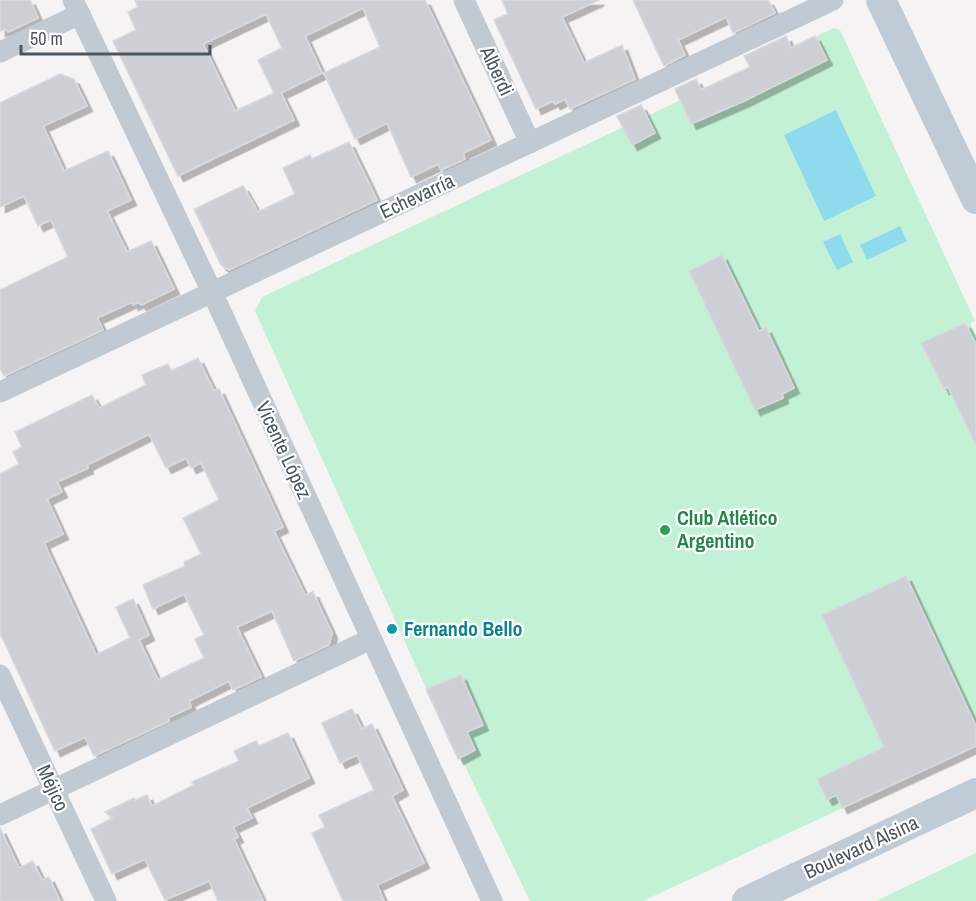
<svg xmlns="http://www.w3.org/2000/svg" width="976" height="901" viewBox="0 0 976 901" font-family="'Archivo Narrow',sans-serif">
  <defs>
    <filter id="shadow"><feDropShadow dx="5.5" dy="5.5" stdDeviation="0" flood-color="#0004"/></filter>
  </defs>
  <rect width="100%" height="100%" fill="#f5f3f3"/>
  <g fill="#c3f1d5">
    <polygon points="834,28 840,30 975,321 970,323 976,335 976,746 643,901 530,901 461,758 458,759 255,311 262,297"/>
    <polygon points="976,853 976,901 876,901"/>
  </g>
  <g fill="#90daee">
    <polygon points="836,110 876,196 824,221 784,135"/>
    <polygon points="900,226 907,241 867,260 860,245"/>
    <polygon points="840,234 853,262 837,270 823,242"/>
  </g>
  <g fill="#cdcfd5" stroke="#d7d9de" stroke-width="1.5" fill-rule="evenodd" filter="url(#shadow)">
    <polygon points="0,0 30,0 38,18 8,32 6,29 0,31"/>
    <path d="M135 0H425L491 140 463 153 465 159 441 170 438 164 411 177 387 123 355 139 324 73 380 47 363 8 305 36 322 73 281 93 294 120 178 176 113 41 136 30 128 12 138 7ZM266 14 282 48 258 60 274 93 235 111 203 44Z"/>
    <polygon points="502,0 599,0 562,17 584,63 622,45 635,79 570,109 565,99 555,104 553,101 536,109 494,20 508,14"/>
    <polygon points="633,0 768,0 775,13 733,33 726,17 699,30 678,40 685,55 664,66"/>
    <polygon points="786,36 791,48 815,36 827,60 744,101 691,124 675,89 696,79 701,90 750,67 744,56"/>
    <polygon points="60,74 74,79 87,106 43,126 64,171 108,151 131,200 107,211 127,252 151,241 174,289 141,305 139,302 133,305 132,302 97,318 103,330 4,376 0,368 0,290 68,257 51,220 38,226 24,196 0,207 0,103"/>
    <polygon points="641,105 655,133 632,145 617,116"/>
    <polygon points="349,142 377,200 229,270 221,265 194,209 243,186 258,212 295,194 283,168 310,155 312,159"/>
    <polygon points="722,255 759,331 766,328 794,388 782,394 783,398 755,410 689,271"/>
    <polygon points="965,323 976,344 976,446 948,387 944,389 921,343"/>
    <path d="M198 358 214 391 219 389 283 527 274 531 305 595 313 592 332 633 329 645 294 661 272 611 237 627 261 677 233 690 229 681 189 701 191 707 168 718 169 721 94 756 85 737 55 751 0 633V474L19 464 13 452 22 447 15 432 92 395 99 408 146 385 142 375 168 364 171 371ZM149 434 166 468 186 458 191 468 201 463 219 500 183 518 201 554 184 562 185 566 143 585 153 609 184 594 204 635 195 639 204 658 158 680 139 640 149 635 133 599 116 607 130 638 96 655 44 543 63 534 47 499 62 492 57 482 88 468 87 465Z"/>
    <polygon points="906,576 976,726 976,746 842,808 836,795 827,800 817,779 884,747 822,615"/>
    <polygon points="461,675 483,725 467,732 475,750 458,759 426,689"/>
    <polygon points="352,709 362,729 372,724 403,790 392,796 424,863 377,885 384,901 343,901 312,833 325,827 319,815 374,790 357,755 340,763 322,723"/>
    <polygon points="288,733 309,778 247,808 252,818 233,827 238,837 234,839 263,901 218,901 209,881 165,900 145,859 112,874 91,829 113,818 105,812 134,798 135,800 147,795 152,806 194,785 192,782 239,761 234,751 256,741 259,746"/>
    <polygon points="0,828 19,868 33,861 42,880 49,877 60,901 0,901"/>
  </g>
  <g fill="none" stroke-linecap="round" stroke-linejoin="round">
    <g stroke="#c1cad2" stroke-width="21">
      <polyline points="73,0 212,292 492,901"/>
      <polyline points="464,0 530,143"/>
      <polyline points="0,52 80,14"/>
      <polyline points="0,392 833,0"/>
      <polyline points="0,675 106,901"/>
      <polyline points="0,815 371,639"/>
    </g>
    <g stroke="#c1cbd6" stroke-width="30">
      <polyline points="881,0 976,199"/>
      <polyline points="747,901 976,793"/>
    </g>
  </g>
  <circle fill="#2e9e5b" stroke="#fff" stroke-width="2" cx="665" cy="530" r="6"/>
  <circle fill="#0f9aa8" stroke="#fff" stroke-width="2" cx="392" cy="629" r="6"/>
  <g text-anchor="middle" stroke-width="4.5" stroke-linejoin="round" paint-order="stroke">
    <g font-size="20" fill="#4a5661" stroke="#fff">
      <text transform="translate(497 71) rotate(65)" y="7">Alberdi</text>
      <text transform="translate(417 196) rotate(-25)" y="7">Echevarría</text>
      <text transform="translate(284 450) rotate(65)" y="7">Vicente López</text>
      <text transform="translate(53 788) rotate(65)" y="7">Méjico</text>
      <text transform="translate(861 847) rotate(-25)" y="7">Boulevard Alsina</text>
    </g>
    <g font-size="20" font-weight="bold" fill="#27864d" stroke="#fff" text-anchor="start">
      <text x="677" y="525">Club Atlético<tspan x="677" dy="23">Argentino</tspan></text>
    </g>
    <g font-size="20" font-weight="bold" fill="#0d838f" stroke="#fff" text-anchor="start">
      <text x="404" y="636">Fernando Bello</text>
    </g>
  </g>
  <path d="M21 45v9h189v-9" fill="none" stroke="#4a5661" stroke-width="3"/>
  <text x="30" y="45" font-size="18" fill="#4a5661" stroke="#ffffff" stroke-width="4.5" paint-order="stroke">50 m</text>
</svg>
